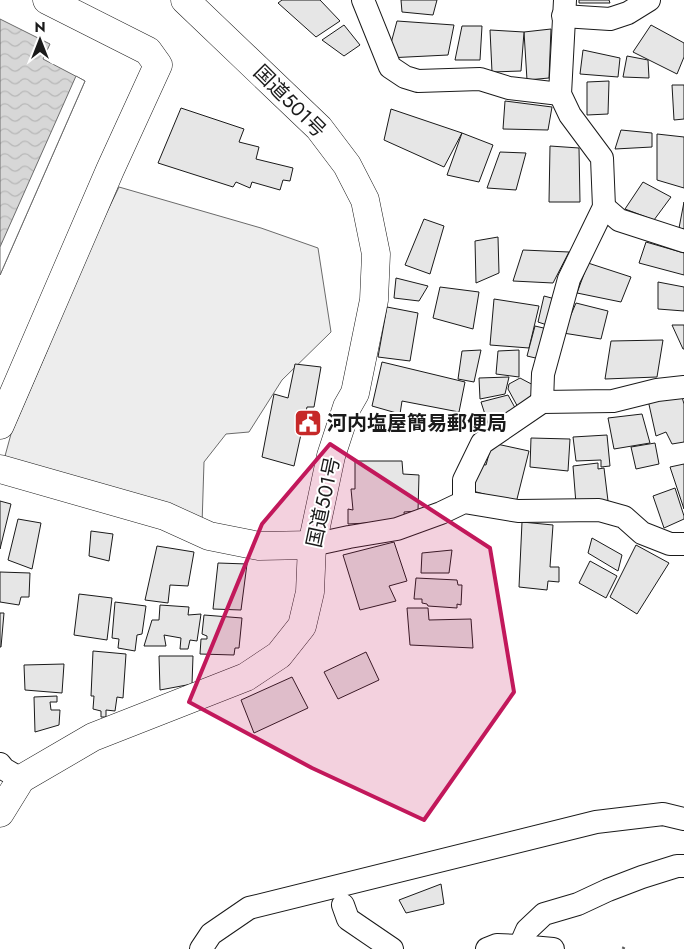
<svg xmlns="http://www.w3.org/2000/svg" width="684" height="949" viewBox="0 0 684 949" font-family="Jost,'Noto Sans JP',sans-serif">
  <defs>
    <pattern id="water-waves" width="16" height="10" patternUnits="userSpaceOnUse" patternTransform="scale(1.25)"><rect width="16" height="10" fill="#d7d7d7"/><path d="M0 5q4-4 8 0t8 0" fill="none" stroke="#b8b8b8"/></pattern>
  </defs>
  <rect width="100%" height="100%" fill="#fff"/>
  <polygon fill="#ededed" stroke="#6a6a6a" points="119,187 261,228 318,248 331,332 282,380 249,432 226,434 204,462 202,525 7,464 5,456 11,434 47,351 69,291"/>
  <polygon fill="url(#water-waves)" stroke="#6a6a6a" points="0,19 50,44 43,59 85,81 0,275"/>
  <polygon fill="#fff" stroke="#6a6a6a" points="76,76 85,81 0,275 0,247"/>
  <g fill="#e6e6e6" stroke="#1a1a1a">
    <polygon points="282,0 320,0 340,21 316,37 278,3"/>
    <polygon points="401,0 437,0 433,15 402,12"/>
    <polygon points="579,0 609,0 610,3 579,3"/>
    <polygon points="397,21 454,25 448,55 387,58"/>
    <polygon points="344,25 360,45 344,56 322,40"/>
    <polygon points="651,25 684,43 684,57 677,74 633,52"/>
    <polygon points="462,26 482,26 480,60 455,60"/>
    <polygon points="551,29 549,78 527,80 524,32"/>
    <polygon points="490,30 524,32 521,71 492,72"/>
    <polygon points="583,50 620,58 618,77 580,74"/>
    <polygon points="627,56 648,60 649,78 623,77"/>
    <polygon points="609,81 608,114 587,115 587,82"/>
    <polygon points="672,85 684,85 684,119 674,120"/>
    <polygon points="505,101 552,107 548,130 503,129"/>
    <polygon points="181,108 244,129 239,142 259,147 256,159 293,168 290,181 283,180 280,190 252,182 250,188 236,182 233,187 158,163"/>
    <polygon points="391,109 462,133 444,167 384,140"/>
    <polygon points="621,130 652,133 652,147 615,149"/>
    <polygon points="462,133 493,145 479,182 447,175"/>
    <polygon points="657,134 684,137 684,188 657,180"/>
    <polygon points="550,146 579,148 580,202 549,202"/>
    <polygon points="500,152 526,153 516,190 487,188"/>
    <polygon points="643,182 671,197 654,220 625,209"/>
    <polygon points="684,202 684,229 679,228"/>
    <polygon points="424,219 444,226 430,274 405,265"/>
    <polygon points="498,237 499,273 476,283 475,241"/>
    <polygon points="646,242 684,253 684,275 639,263"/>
    <polygon points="523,250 569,252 553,283 513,281"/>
    <polygon points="588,263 631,277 621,302 577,293"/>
    <polygon points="396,278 428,286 419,301 394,298"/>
    <polygon points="658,282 684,287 684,311 658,309"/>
    <polygon points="440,287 479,292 473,329 433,318"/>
    <polygon points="544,296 559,300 553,327 538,322"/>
    <polygon points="494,299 539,306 529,348 490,345"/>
    <polygon points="576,303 608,311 601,339 563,333"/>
    <polygon points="387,307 418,313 410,361 378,357"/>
    <polygon points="672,325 684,325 684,349 683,349"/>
    <polygon points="535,326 552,330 544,360 527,356"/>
    <polygon points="663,340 657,377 605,379 611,341"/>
    <polygon points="481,350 474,382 458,379 462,351"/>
    <polygon points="519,350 519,377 496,374 498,351"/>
    <polygon points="382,362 465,382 459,412 402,401 400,414 372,406"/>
    <polygon points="295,364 321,367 314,407 307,407 294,466 262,457 274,394 288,398"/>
    <polygon points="509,377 505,394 480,399 479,378"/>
    <polygon points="520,378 537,387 520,411 508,389 509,384"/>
    <polygon points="508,395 519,415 491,433 481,402"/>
    <polygon points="682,397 684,404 684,442 672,444 666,432 656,436 648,400"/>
    <polygon points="642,414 650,443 614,449 608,418"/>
    <polygon points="607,435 610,466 601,467 601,460 576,461 573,437"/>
    <polygon points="531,438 570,439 568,471 530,467"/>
    <polygon points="492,443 529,451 516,503 473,491 479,464 486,465"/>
    <polygon points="655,443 659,464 636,469 631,447"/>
    <polygon points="355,461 402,461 403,474 419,475 418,511 404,512 405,521 348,524 348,509 353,510 351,489 355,489"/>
    <polygon points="598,463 598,469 604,468 608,501 576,504 573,466"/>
    <polygon points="684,464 684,509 670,467"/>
    <polygon points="675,488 684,516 684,519 664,528 653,496"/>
    <polygon points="0,501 11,504 0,549"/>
    <polygon points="18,519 41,523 32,569 8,560"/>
    <polygon points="522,522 553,525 550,567 559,567 559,582 548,581 547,590 519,587"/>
    <polygon points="91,531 113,534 109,561 89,556"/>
    <polygon points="592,538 622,555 618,571 588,553"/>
    <polygon points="394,542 407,581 389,586 396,601 360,610 343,555"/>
    <polygon points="636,545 669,563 637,614 610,597"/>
    <polygon points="157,546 194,552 188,586 170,585 168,603 145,600"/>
    <polygon points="452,550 449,573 421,573 422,553"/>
    <polygon points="590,561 617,576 606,598 579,583"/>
    <polygon points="218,563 247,564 241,610 213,609"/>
    <polygon points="0,572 30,573 29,597 21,597 19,605 0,602"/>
    <polygon points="416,578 457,580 458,585 462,585 461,605 457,604 457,608 428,606 427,604 422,603 422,599 414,599"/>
    <polygon points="79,594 112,598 107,640 74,635"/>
    <polygon points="115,602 146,606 142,634 137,635 135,651 118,648 119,639 112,638"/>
    <polygon points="160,605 189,607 188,615 201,614 197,641 190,640 188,649 180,649 181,638 164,635 166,646 144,646 152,620 159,620"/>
    <polygon points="407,608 428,608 429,620 471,619 473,648 410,645"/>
    <polygon points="0,613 4,613 1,647 0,647"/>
    <polygon points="204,615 242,618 239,648 235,648 234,655 200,654 201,639 207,639 207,636 202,634"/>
    <polygon points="93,651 126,654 123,698 117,697 115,711 106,710 106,717 101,717 101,711 93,709 94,696 91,696"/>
    <polygon points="366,652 379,680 338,699 324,672"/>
    <polygon points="159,656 193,656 192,684 160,690"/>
    <polygon points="64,664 62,693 25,690 24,665"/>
    <polygon points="292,677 308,708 254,733 241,700"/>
    <polygon points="57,696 57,702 50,702 51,710 60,710 59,725 35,732 34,697"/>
    <polygon points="441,884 444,904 406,913 399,900"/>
  </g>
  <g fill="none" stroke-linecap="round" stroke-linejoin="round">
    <g stroke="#1a1a1a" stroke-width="24">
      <g id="minor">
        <polyline points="363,0 390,67 405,77 418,81 480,79 509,88 560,94"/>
        <polyline points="563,16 610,19 628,13 649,0"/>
        <polyline points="604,207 619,220 684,241"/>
        <polyline points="542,402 543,374 569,279 604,207 602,158 570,115 560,94 565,0"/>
        <polyline points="464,502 464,480 482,443 542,402 613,401 657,390 684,387"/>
        <polyline points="312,545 349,537 397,529 441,513 464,502 518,511 599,510 624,517 642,533 670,544 684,544"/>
        <polyline points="0,764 4,769 21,779"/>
        <polyline points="343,905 348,919 392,949"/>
        <polyline points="201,949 211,934 249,908 596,822 663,814 684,819"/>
        <polyline points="487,949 497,945 520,946"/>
        <polyline points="553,949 520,946 527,930 544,914 578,904 608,890 642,877 677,866 684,866"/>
      </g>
    </g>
    <g stroke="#1a1a1a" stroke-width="29">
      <g id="tertiary">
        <polyline points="0,425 110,170 158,65 148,51 47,0"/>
        <polyline points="0,469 165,516 209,536 259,546 312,545"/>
      </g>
    </g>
    <g stroke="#1a1a1a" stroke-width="29">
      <polyline id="trunk" points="0,813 21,779 93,737 246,677 279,655 302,626 310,592 312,545 331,456 347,407 355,393 374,300 376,254 365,200 347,165 319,128 185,0"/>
    </g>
    <polyline stroke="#5f5f5f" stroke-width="3" stroke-dasharray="4 2.5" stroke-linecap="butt" points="623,949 624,947"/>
    <use href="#minor" stroke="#fff" stroke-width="22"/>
    <use href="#tertiary" stroke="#fff" stroke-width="28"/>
    <use href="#trunk" stroke="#fff" stroke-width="28"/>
  </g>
  <path fill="#c2185b" fill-opacity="0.2" stroke="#c2185b" stroke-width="4" stroke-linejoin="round" d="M330 444 490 548 514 692 424 820 312 768 189 702 262 524Z"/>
  <defs>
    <g id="civic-square" transform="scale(1.4375)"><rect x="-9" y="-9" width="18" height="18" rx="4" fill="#c62828" stroke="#fff"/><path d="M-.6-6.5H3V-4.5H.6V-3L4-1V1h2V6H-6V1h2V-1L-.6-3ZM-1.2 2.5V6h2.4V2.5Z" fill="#fff"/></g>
  </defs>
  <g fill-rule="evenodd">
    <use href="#civic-square" x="308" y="423"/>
  </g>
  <g text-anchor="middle" stroke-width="4" stroke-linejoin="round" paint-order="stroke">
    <g font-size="20" fill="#1a1a1a" stroke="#fff">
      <text transform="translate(290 101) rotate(45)" y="7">国道501号</text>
      <text transform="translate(323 502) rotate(-78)" y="7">国道501号</text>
    </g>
    <g font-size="20" font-weight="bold" fill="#1a1a1a" stroke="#fff" text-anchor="start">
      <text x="327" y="430">河内塩屋簡易郵便局</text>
    </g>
  </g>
  <g transform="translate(40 40)" stroke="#ffffff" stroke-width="4" paint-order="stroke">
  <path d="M0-4L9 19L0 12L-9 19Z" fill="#1a1a1a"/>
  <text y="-8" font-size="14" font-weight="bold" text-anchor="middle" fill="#1a1a1a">N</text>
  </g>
</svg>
